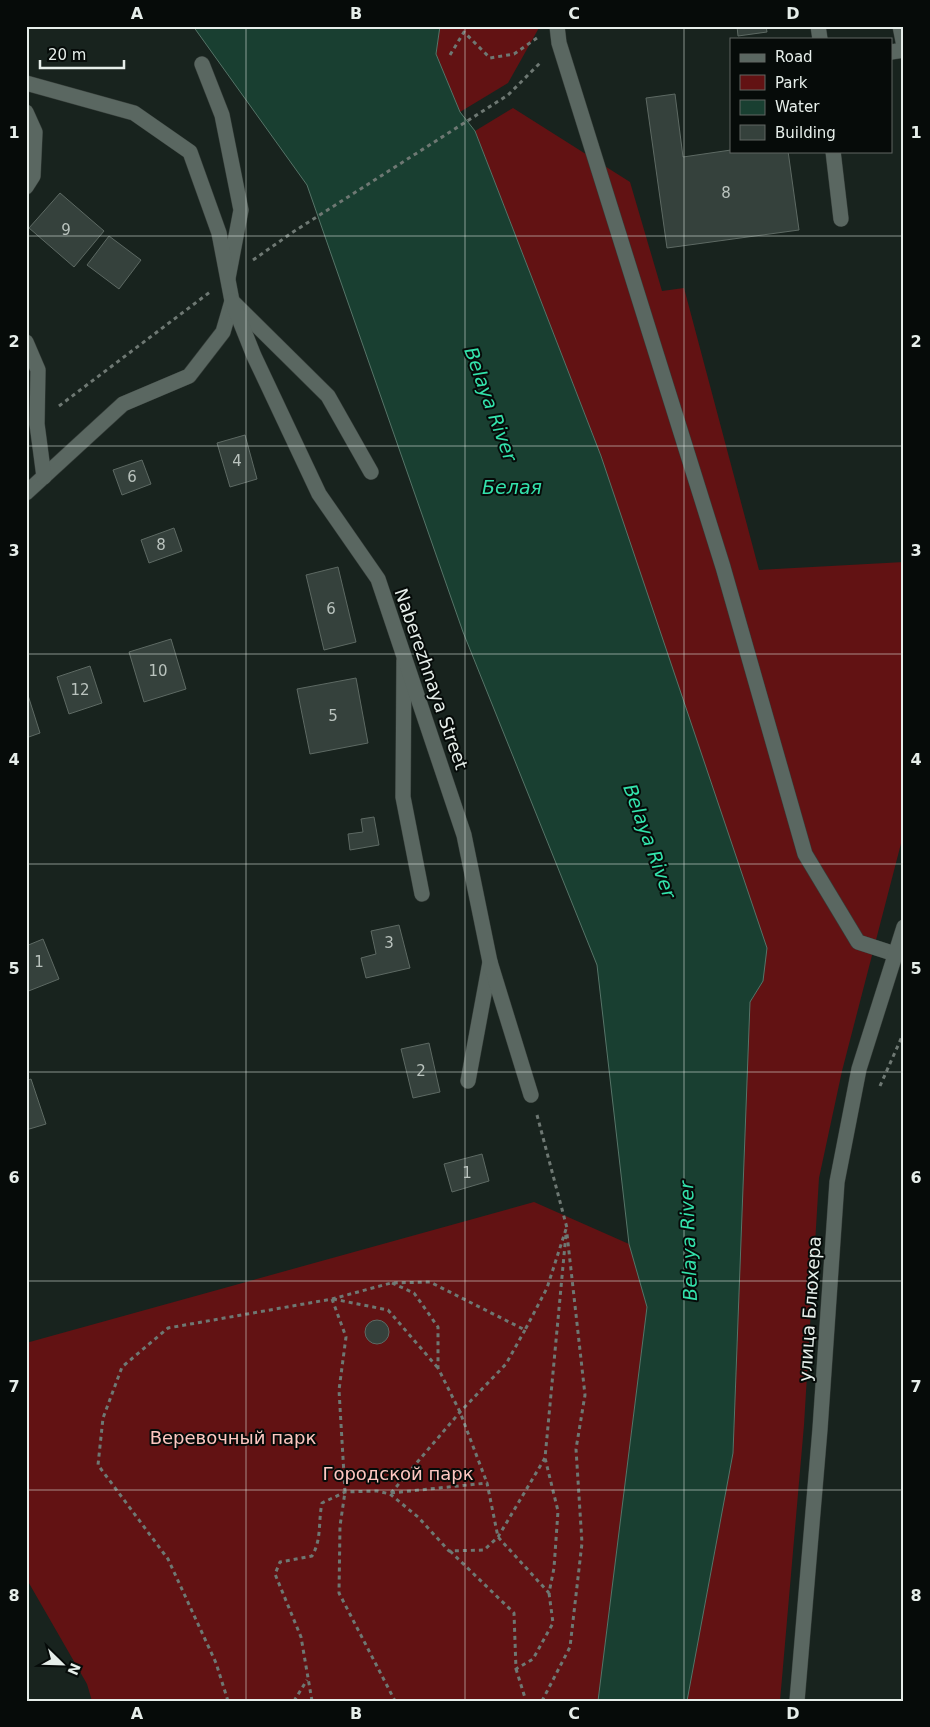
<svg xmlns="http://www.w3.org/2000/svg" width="930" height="1727" viewBox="0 0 930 1727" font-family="'DejaVu Sans',sans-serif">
  <rect width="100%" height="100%" fill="#18231e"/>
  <g fill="#621213">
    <polygon points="440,26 540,26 508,83 460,112 436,54"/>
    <polygon points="513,108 630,182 662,291 684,288 759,570 904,562 904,832 842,1071 819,1178 804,1425 780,1701 687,1701 733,1453 750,1002 763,981 601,456 475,131"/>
    <polygon points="534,1202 629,1244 647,1307 598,1701 92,1701 87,1684 26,1578 26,1343"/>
  </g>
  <polygon fill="#193f31" stroke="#567468" points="193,26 440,26 436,54 460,112 475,131 601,456 767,948 763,981 750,1002 733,1453 687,1701 598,1701 647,1307 629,1244 597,965 463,632 307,185"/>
  <g fill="#35413c" stroke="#5d6963">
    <polygon points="737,26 766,26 767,32 738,36"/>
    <polygon points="675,94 683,157 731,150 788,151 799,230 667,248 646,98"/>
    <polygon points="60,193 104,231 74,267 29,228"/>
    <polygon points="109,236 141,260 119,289 87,265"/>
    <polygon points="245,435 257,479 230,487 217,443"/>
    <polygon points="142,460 151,484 122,495 113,470"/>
    <polygon points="174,528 182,551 149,563 141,540"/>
    <polygon points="338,567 356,642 324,650 306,575"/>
    <polygon points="171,639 186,689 144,702 129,652"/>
    <polygon points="90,666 102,703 69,714 57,677"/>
    <polygon points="356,678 368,743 310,754 297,689"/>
    <polygon points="26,689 40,733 26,738"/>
    <polygon points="374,817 379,845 350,850 348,834 363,832 361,819"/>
    <polygon points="399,925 410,968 366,978 361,958 376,954 371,931"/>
    <polygon points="43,939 59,979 26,992 26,946"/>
    <polygon points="429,1043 440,1092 413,1098 401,1049"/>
    <polygon points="31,1079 46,1124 26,1130 26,1081"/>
    <polygon points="482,1154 489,1181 452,1192 444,1164"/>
    <circle cx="377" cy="1332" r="12"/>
  </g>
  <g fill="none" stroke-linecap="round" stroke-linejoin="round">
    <g stroke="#363e3a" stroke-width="16">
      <g id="service">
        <polyline points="557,26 559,43 723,567 805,854 858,942 895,954"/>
        <polyline points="818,26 820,39"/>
        <polyline points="900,26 904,46"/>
        <polyline points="891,52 904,50"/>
        <polyline points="202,64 222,115 241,210 228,278"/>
        <polyline points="26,112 35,132 33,176 26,187"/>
        <polyline points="833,151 841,219"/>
        <polyline points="232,301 328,396 371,472"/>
        <polyline points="404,660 403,797 422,894"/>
        <polyline points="468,1081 490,962"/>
      </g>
    </g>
    <g stroke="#363e3a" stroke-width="16">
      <g id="minor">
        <polyline points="26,83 134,113 190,152 219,233 232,301 223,332 189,376 123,404 26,493"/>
        <polyline points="232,301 254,356 319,494 378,579 464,835 490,962 531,1095"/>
        <polyline points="26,342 38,370 37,424 44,477"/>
      </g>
    </g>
    <g stroke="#363e3a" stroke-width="16">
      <polyline id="secondary" points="797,1701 820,1429 837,1182 859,1069 904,927"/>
    </g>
    <g stroke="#6e7873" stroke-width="3" stroke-dasharray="4 4" stroke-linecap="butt">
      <polyline points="450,55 464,32 490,58 514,54 537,38"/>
      <polyline points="253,260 293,232 508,95 541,62"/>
      <polyline points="59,406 210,292"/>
      <polyline points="880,1086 904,1032"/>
      <polyline points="537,1115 567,1228"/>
      <polyline points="392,1283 414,1293 438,1327 438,1368 460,1412 487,1483"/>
      <polyline points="332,1299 346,1337 339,1390 345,1492 340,1526 339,1593 395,1701"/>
      <polyline points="333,1299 388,1310 438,1368"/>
      <polyline points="391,1493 487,1483 498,1537 549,1593 554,1568 558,1511 545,1458"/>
      <polyline points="391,1493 460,1412 506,1364 525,1330"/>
      <polyline points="450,1551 514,1613 516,1669 533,1659 553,1623 549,1593"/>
      <polyline points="516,1669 526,1701"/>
      <polyline points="228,1701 216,1663 168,1559 98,1465 103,1418 122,1367 168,1328 332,1299 391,1283 430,1282 525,1330 547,1288 567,1226"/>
      <polyline points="294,1701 307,1680"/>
      <path d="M312 1701 301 1637 275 1574 280 1562 312 1556C322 1539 318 1522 322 1503L345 1492 377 1491 390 1494 418 1517 449 1551 484 1550 498 1537 545 1458 566 1234"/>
      <polyline points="542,1701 570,1647 582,1543 576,1449 585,1395 567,1234"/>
    </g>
    <use href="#service" stroke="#5a6761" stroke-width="15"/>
    <use href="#minor" stroke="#5a6761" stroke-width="15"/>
    <use href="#secondary" stroke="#5a6761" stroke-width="15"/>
  </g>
  <path fill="none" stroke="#e6eeea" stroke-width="1" stroke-opacity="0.55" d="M246 26V1701M465 26V1701M684 26V1701M26 236H904M26 446H904M26 654H904M26 864H904M26 1072H904M26 1281H904M26 1490H904"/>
  <g text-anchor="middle" stroke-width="4" stroke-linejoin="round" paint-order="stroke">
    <g font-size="15" fill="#bac3be">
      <text x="726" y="198">8</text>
      <text x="66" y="235">9</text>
      <text x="237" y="466">4</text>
      <text x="132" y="482">6</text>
      <text x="161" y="550">8</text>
      <text x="331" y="614">6</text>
      <text x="158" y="676">10</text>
      <text x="80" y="695">12</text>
      <text x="333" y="721">5</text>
      <text x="389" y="948">3</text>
      <text x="39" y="967">1</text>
      <text x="421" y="1076">2</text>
      <text x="467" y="1178">1</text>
    </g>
    <g font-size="18" fill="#e6eeea" stroke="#060b09">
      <text transform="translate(431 679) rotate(71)" y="6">Naberezhnaya Street</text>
      <text transform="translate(810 1309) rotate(-86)" y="6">улица Блюхера</text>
    </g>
    <g font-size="18" fill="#fdc7c1" stroke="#060b09">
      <text x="233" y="1444">Веревочный парк</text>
      <text x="398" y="1480">Городской парк</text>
    </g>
    <g font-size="19" font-style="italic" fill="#33e2ab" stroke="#060b09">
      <text transform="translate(491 404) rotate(70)" y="7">Belaya River</text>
      <text x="512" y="494">Белая</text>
      <text transform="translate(650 841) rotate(70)" y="7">Belaya River</text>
      <text transform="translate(688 1241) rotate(-92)" y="7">Belaya River</text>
    </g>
  </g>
  <rect width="930" height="1727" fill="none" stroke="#060b09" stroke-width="55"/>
  <rect x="730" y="38" width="162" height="115" fill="#060b09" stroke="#606663"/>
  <rect x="740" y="54" width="25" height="8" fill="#5a6761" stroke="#606663"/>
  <text x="775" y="62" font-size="15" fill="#e6eeea">Road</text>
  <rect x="740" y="75" width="25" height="15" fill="#621213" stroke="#606663"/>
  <text x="775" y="88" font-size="15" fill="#e6eeea">Park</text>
  <rect x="740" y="100" width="25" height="15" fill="#193f31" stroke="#606663"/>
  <text x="775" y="112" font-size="15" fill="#e6eeea">Water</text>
  <rect x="740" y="125" width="25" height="15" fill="#35413c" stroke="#606663"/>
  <text x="775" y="138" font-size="15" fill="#e6eeea">Building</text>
  <g transform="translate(62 1664) rotate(113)" stroke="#060b09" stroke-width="4" paint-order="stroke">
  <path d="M0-4L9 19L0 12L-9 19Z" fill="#e6eeea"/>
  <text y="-8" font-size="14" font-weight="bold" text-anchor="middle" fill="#e6eeea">N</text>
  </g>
  <path d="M40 60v8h84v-8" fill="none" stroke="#e6eeea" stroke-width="2.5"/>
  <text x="48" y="60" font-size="15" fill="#e6eeea" stroke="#060b09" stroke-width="4" paint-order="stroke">20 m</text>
  <rect x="28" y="28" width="874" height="1672" fill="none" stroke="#e6eeea" stroke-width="2"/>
  <g font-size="16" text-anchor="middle" font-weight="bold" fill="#e6eeea">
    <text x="137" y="19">A</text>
    <text x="356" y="19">B</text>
    <text x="574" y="19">C</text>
    <text x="793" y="19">D</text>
    <text x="14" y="138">1</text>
    <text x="916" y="138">1</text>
    <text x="14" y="347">2</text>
    <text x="916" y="347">2</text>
    <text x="14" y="556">3</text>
    <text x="916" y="556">3</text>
    <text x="14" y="765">4</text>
    <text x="916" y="765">4</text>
    <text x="14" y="974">5</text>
    <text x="916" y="974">5</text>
    <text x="14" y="1183">6</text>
    <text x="916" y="1183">6</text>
    <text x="14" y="1392">7</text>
    <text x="916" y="1392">7</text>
    <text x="14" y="1601">8</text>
    <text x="916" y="1601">8</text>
    <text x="137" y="1719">A</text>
    <text x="356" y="1719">B</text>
    <text x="574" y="1719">C</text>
    <text x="793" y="1719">D</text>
  </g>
</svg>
